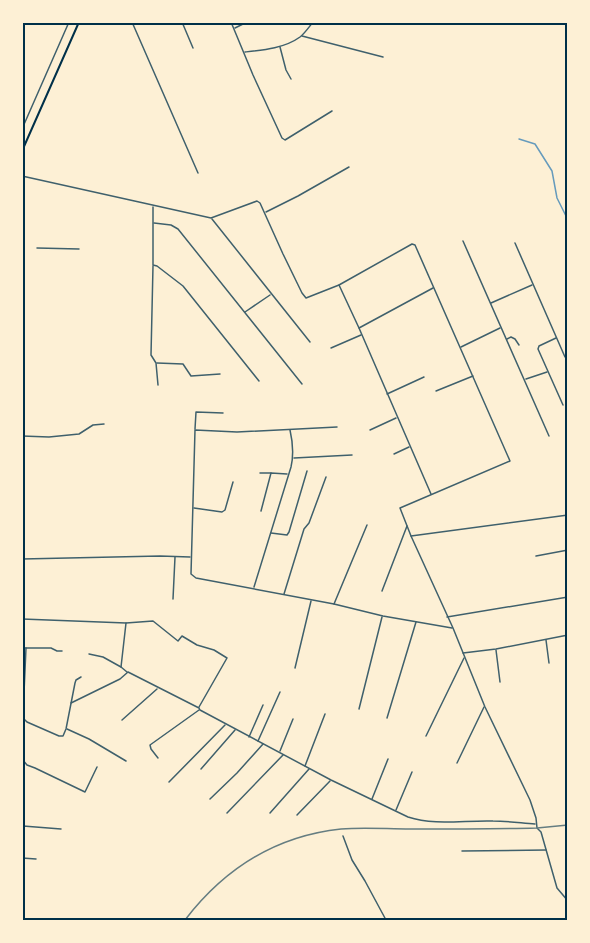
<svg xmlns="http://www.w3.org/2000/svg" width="590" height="943" viewBox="0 0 590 943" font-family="Quicksand,sans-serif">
  <rect width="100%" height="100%" fill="#fdf0d5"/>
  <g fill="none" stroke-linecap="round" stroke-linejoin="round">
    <polyline stroke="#669bbc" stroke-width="1.5" points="519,139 535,144 552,171 557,198 568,220"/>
    <g stroke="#3f606c" stroke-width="1.5">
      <polyline points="132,22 198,173"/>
      <polyline points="182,22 193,48"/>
      <polyline points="231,22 253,75 282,138 285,140 332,111"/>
      <polyline points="235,28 247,22"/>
      <polyline points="302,36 383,57"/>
      <polyline points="280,47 286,70 291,79"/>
      <path d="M245 52C264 50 285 48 300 37 305 33 309 27 313 22"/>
      <polyline points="22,129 69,22"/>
      <polyline points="22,176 211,218 257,201 260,203 283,254 302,293 306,298 339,285 412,244 415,245 510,461 400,508 411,536 453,628 485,707 530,800 536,818 537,828 541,832 557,888 568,901"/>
      <polyline points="153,207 153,265 157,266 183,286 259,381"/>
      <polyline points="266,212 298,196 349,167"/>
      <polyline points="212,219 310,342"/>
      <polyline points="154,223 171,225 178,229 302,384"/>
      <polyline points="463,241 549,436"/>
      <polyline points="515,243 565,357"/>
      <polyline points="37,248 79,249"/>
      <polyline points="153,266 151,355 156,363 158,385"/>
      <polyline points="339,285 359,328 431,494"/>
      <polyline points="491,303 532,285"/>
      <polyline points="245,312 270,295"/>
      <polyline points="359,328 433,288"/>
      <polyline points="556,338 539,346 538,349 563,405"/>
      <polyline points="507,339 511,337 515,339 519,345"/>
      <polyline points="461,347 500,328"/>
      <polyline points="331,348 361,335"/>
      <polyline points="157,363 183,364 191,376 220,374"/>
      <polyline points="526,379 547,372"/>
      <polyline points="436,391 473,376"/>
      <polyline points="387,394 424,377"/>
      <polyline points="337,427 237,432 195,430 191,574 196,578 334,604 383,616 452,628"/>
      <polyline points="195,429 196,412 223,413"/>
      <polyline points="370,430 396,418"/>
      <polyline points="22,436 49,437 79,434 93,425 104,424"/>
      <polyline points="394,454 409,447"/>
      <polyline points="294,458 352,455"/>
      <polyline points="260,473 271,473"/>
      <polyline points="194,508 222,512 225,510 233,482"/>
      <polyline points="261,511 271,473 287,474"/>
      <polyline points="271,533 287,535 289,532 307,471"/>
      <polyline points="411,536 568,515"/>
      <polyline points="536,556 568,550"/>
      <polyline points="22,559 160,556 190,557"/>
      <path d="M254 587 291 467C294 454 293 443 290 430"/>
      <polyline points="382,591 407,526"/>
      <polyline points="284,594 304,529 309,523 326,477"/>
      <polyline points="173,599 175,557"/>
      <polyline points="334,604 367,525"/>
      <polyline points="447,617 568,597"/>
      <polyline points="22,619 126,623 153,621 178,641 182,636 197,645 214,650 227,658 199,707"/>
      <polyline points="126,623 121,667 127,672"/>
      <polyline points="546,640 549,663"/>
      <polyline points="22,648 51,648 57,651 62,651"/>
      <polyline points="26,648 23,715 24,719 27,722 59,736 63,736 66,729 75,683 76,680 81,677"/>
      <polyline points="496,650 500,682"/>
      <polyline points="463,653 496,649 568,635"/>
      <polyline points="89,654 103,657 121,667"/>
      <polyline points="295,668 311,601"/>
      <path d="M71 703 120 679 128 672 199 708 200 710 331 780 408 817C435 826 464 820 493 821 507 821 521 823 535 824"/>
      <polyline points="359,709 382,617"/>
      <polyline points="387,718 416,622"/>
      <polyline points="122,720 157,689"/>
      <polyline points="67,729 89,739 126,761"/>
      <polyline points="426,736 464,658"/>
      <polyline points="249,737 263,705"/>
      <polyline points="258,741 280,692"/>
      <polyline points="280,751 293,719"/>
      <polyline points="158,758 151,749 150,745 199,710"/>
      <polyline points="22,759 27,765 35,768 85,792 97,767"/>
      <polyline points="457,763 484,707"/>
      <polyline points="305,766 325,714"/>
      <polyline points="201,769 235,730"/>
      <polyline points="169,782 225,725"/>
      <polyline points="210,799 237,773 263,744"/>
      <polyline points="372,799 388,759"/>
      <polyline points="396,810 412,772"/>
      <polyline points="227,813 283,755"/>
      <polyline points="270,813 309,769"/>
      <polyline points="297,815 330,781"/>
      <polyline points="22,828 23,826 61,829"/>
      <polyline points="343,836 352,860 365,881 386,920"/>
      <polyline points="462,851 546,850"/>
      <polyline points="22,858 36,859"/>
    </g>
    <polyline stroke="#003049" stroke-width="2" points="22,151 79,22"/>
    <path stroke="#657d81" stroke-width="1.5" d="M185 920C225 868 275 836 341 829 364 827 387 829 410 829 452 829 495 829 537 828L568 825"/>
  </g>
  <rect width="590" height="943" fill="none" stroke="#fdf0d5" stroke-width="48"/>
  <rect x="24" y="24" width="542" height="895" fill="none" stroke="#003049" stroke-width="2"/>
</svg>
